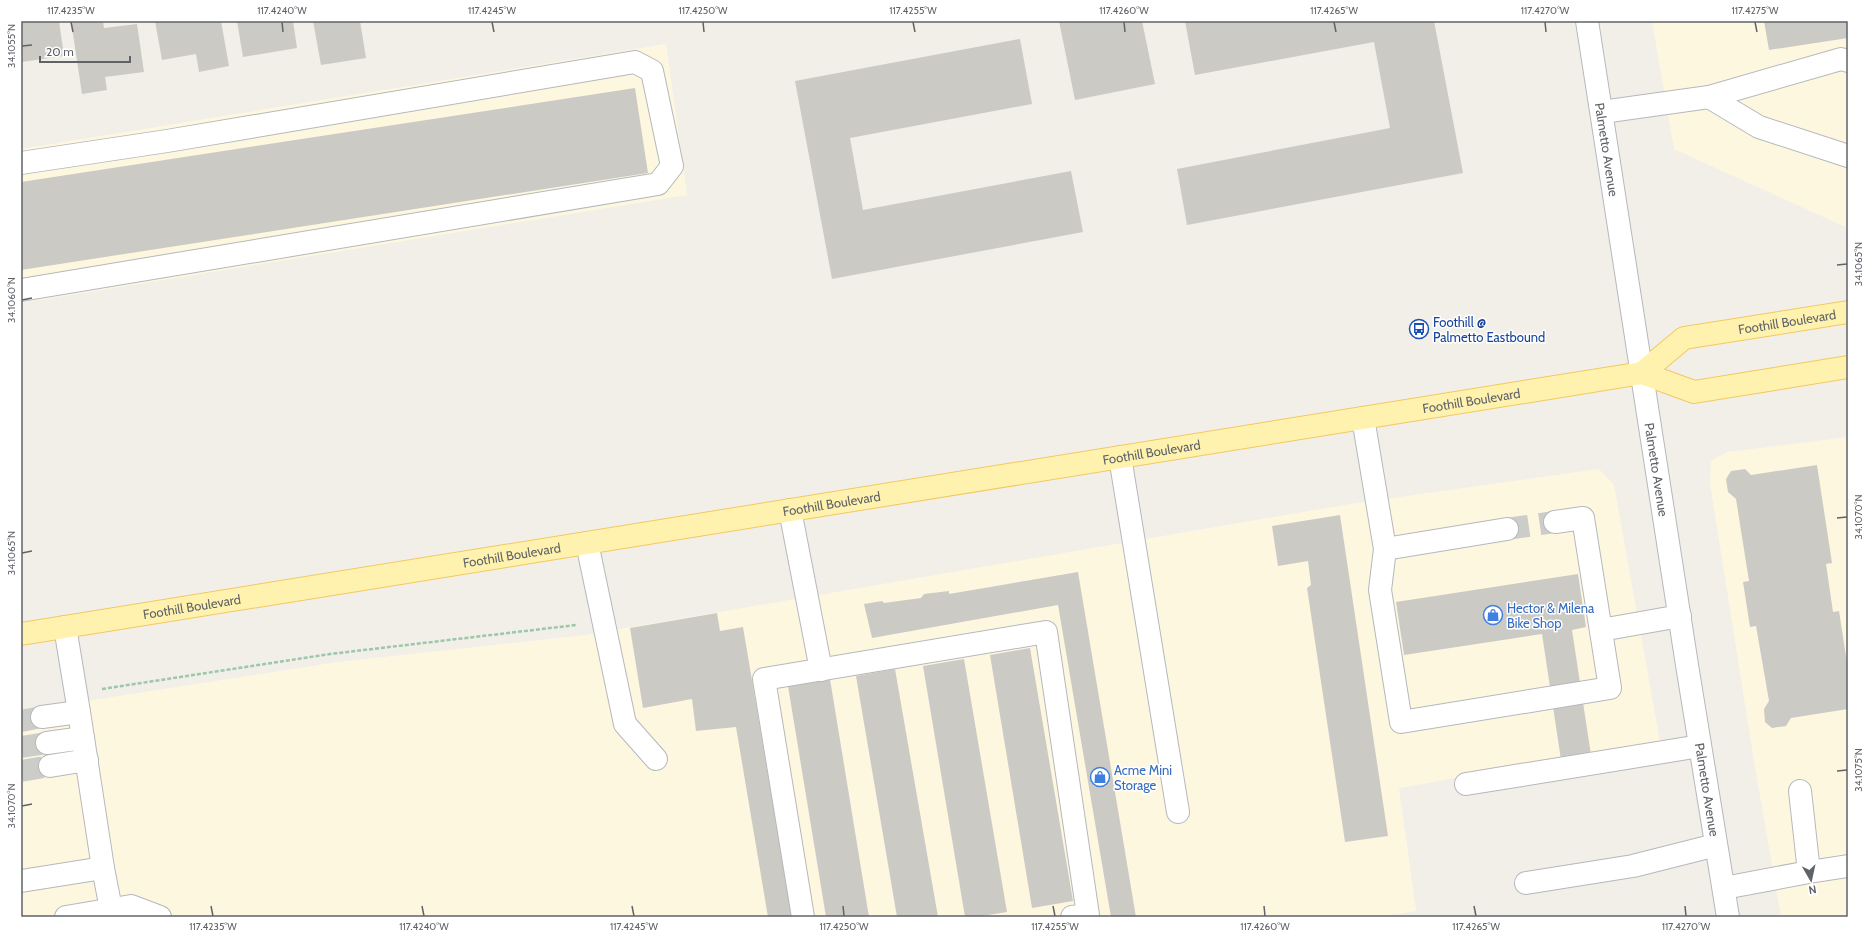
<svg xmlns="http://www.w3.org/2000/svg" width="1869" height="938" viewBox="0 0 1869 938" font-family="Cabin,sans-serif">
  <rect width="100%" height="100%" fill="#f1efe8"/>
  <g fill="#fef7e0">
    <polygon points="1652,21 1848,21 1848,228 1674,149"/>
    <polygon points="666,44 687,195 21,303 21,149"/>
    <polygon points="1848,437 1848,917 1781,917 1754,761 1710,483 1711,461 1727,452"/>
    <polygon points="1599,469 1614,485 1660,742 1399,788 1416,911 1378,917 21,917 21,711 338,662 585,635 1350,504"/>
  </g>
  <g fill="#cccac5">
    <polygon points="21,21 59,21 64,56 21,62"/>
    <polygon points="71,21 103,21 104,28 137,24 144,72 105,77 107,90 82,94"/>
    <polygon points="155,21 221,21 229,66 199,72 196,54 162,60"/>
    <polygon points="237,21 293,21 297,48 243,57"/>
    <polygon points="313,21 360,21 366,58 321,65"/>
    <polygon points="1059,21 1142,21 1155,84 1075,100"/>
    <polygon points="1185,21 1434,21 1463,173 1187,225 1177,169 1390,128 1374,42 1195,75"/>
    <polygon points="1764,21 1848,21 1848,38 1769,50"/>
    <polygon points="1020,39 1032,104 850,138 863,210 1071,171 1083,232 832,279 795,81"/>
    <polygon points="635,88 648,173 21,270 21,182"/>
    <polygon points="1817,465 1832,563 1826,564 1833,612 1839,611 1848,669 1848,709 1791,718 1786,726 1772,728 1765,722 1764,709 1769,701 1756,626 1750,627 1743,582 1749,581 1736,499 1728,492 1726,479 1731,471 1745,469 1751,475"/>
    <polygon points="1340,515 1388,836 1345,842 1307,588 1311,585 1308,561 1278,566 1272,526"/>
    <polygon points="1078,572 1136,917 1111,917 1058,605 872,638 864,604 882,601 884,603 921,598 924,594 949,591 949,594"/>
    <polygon points="1578,574 1586,627 1572,630 1591,755 1561,760 1542,634 1404,655 1396,602"/>
    <polygon points="717,613 720,631 743,627 792,917 768,917 736,727 696,731 692,699 643,708 630,628"/>
    <polygon points="1030,648 1073,901 1032,908 990,655"/>
    <polygon points="964,659 1007,912 976,917 965,917 923,666"/>
    <polygon points="895,669 938,917 897,917 856,676"/>
    <polygon points="830,679 869,917 826,917 788,686"/>
  </g>
  <g fill="none" stroke-linecap="round" stroke-linejoin="round">
    <g stroke="#ccccc8" stroke-width="22" stroke-dasharray="22 11" stroke-linecap="butt">
      <polyline points="1507,529 1555,522"/>
      <polyline points="21,721 42,717"/>
      <polyline points="21,747 47,743"/>
      <polyline points="21,771 50,766"/>
    </g>
    <g stroke="#b5b8bc" stroke-width="24">
      <g id="minor">
        <path id="s1" d="M1587 21 1687 665 1728 917"/>
        <polyline points="1709,97 1841,59 1848,61"/>
        <polyline points="1602,112 1709,97 1759,127 1848,156"/>
        <polyline points="21,163 167,141 635,62 652,71 672,166 658,184 21,290"/>
        <polyline points="1363,418 1385,549 1380,590 1401,722 1610,688 1583,518 1555,522"/>
        <polyline points="1120,457 1178,812"/>
        <polyline points="790,510 821,670"/>
        <polyline points="587,543 625,724 656,759"/>
        <polyline points="1385,549 1507,529"/>
        <polyline points="65,627 79,712"/>
        <polyline points="1601,630 1680,616"/>
        <polyline points="47,743 83,738"/>
        <polyline points="50,766 87,760"/>
        <polyline points="1466,784 1700,746"/>
        <polyline points="103,868 111,909"/>
        <polyline points="1809,872 1848,866"/>
        <polyline points="21,881 103,868 79,712 42,717"/>
        <polyline points="1526,883 1633,866 1716,845"/>
        <polyline points="1724,888 1809,872 1800,791"/>
        <polyline points="66,917 131,906 160,917"/>
        <polyline points="803,917 764,679 1046,632 1088,915 1072,917"/>
      </g>
    </g>
    <g stroke="#f2c960" stroke-width="24">
      <g id="major">
        <path id="s2" d="M1642 373 1684 338 1848 312"/>
        <path id="s3" d="M21 634 1642 373 1694 392 1848 367"/>
      </g>
    </g>
    <polyline stroke="#9cc7a9" stroke-width="2.5" stroke-dasharray="4 2" stroke-linecap="butt" points="102,689 330,654 576,625"/>
    <use href="#minor" stroke="#fff" stroke-width="22"/>
    <use href="#major" stroke="#fff2af" stroke-width="22"/>
  </g>
  <path fill="none" stroke="#5f6368" stroke-width="1.5" d="M71 22 73 32M282 22 283 32M492 22 494 32M703 22 704 32M913 22 915 32M1124 22 1125 32M1334 22 1336 32M1545 22 1546 32M1755 22 1757 32M22 46 32 45M1837 265 1847 264M22 300 32 298M1837 518 1847 517M22 553 32 551M1837 771 1847 770M22 806 32 804M211 906 213 916M422 906 424 916M632 906 634 916M843 906 844 916M1053 906 1055 916M1264 906 1265 916M1474 906 1476 916M1685 906 1686 916"/>
  <defs>
    <g id="bus-ring" transform="scale(1)"><circle r="9.5" fill="#fff" stroke="#1a4fb4" stroke-width="1.5"/><path d="M-5-6H5V4H4V6H2V4H-2V6H-4V4H-5ZM-3.5-4V0h7V-4ZM-3.5 1.2v1.5H-2V1.2ZM2 1.2v1.5H3.5V1.2Z" fill="#1a4fb4"/></g>
    <g id="shop-ring" transform="scale(1)"><circle r="9.5" fill="#fff" stroke="#3f7fe0" stroke-width="1.5"/><path d="M-5-2.5h2.3a2.7 3.5 0 0 1 5.4 0H5L5.5 6h-11ZM-1.5-2.5h3a1.5 2.3 0 0 0-3 0Z" fill="#3f7fe0"/></g>
  </defs>
  <g fill-rule="evenodd">
    <use href="#bus-ring" x="1419" y="329"/>
    <use href="#shop-ring" x="1493" y="615"/>
    <use href="#shop-ring" x="1100" y="777"/>
  </g>
  <g text-anchor="middle" stroke-width="3" stroke-linejoin="round" paint-order="stroke">
    <g font-size="13" fill="#5f6368" stroke="#fff">
      <text dy="5" stroke="none"><textPath href="#s1" startOffset="130">Palmetto Avenue</textPath></text>
      <text dy="5" stroke="none"><textPath href="#s2" startOffset="159">Foothill Boulevard</textPath></text>
      <text dy="5" stroke="none"><textPath href="#s3" startOffset="1469">Foothill Boulevard</textPath></text>
      <text dy="5" stroke="none"><textPath href="#s3" startOffset="1145">Foothill Boulevard</textPath></text>
      <text dy="5" stroke="none"><textPath href="#s1" startOffset="454">Palmetto Avenue</textPath></text>
      <text dy="5" stroke="none"><textPath href="#s3" startOffset="821">Foothill Boulevard</textPath></text>
      <text dy="5" stroke="none"><textPath href="#s3" startOffset="497">Foothill Boulevard</textPath></text>
      <text dy="5" stroke="none"><textPath href="#s3" startOffset="173">Foothill Boulevard</textPath></text>
      <text dy="5" stroke="none"><textPath href="#s1" startOffset="778">Palmetto Avenue</textPath></text>
    </g>
    <g font-size="13" fill="#164399" stroke="#fff" text-anchor="start">
      <text x="1433" y="327">Foothill @<tspan x="1433" dy="15">Palmetto Eastbound</tspan></text>
    </g>
    <g font-size="13" fill="#366cbe" stroke="#fff" text-anchor="start">
      <text x="1507" y="613">Hector &amp; Milena<tspan x="1507" dy="15">Bike Shop</tspan></text>
      <text x="1114" y="775">Acme Mini<tspan x="1114" dy="15">Storage</tspan></text>
    </g>
  </g>
  <rect width="1869" height="938" fill="none" stroke="#ffffff" stroke-width="44"/>
  <g transform="translate(1811 880) rotate(171)" stroke="#ffffff" stroke-width="3" paint-order="stroke">
  <path d="M0-3L7 15L0 10L-7 15Z" fill="#5f6368"/>
  <text y="-6" font-size="11" font-weight="bold" text-anchor="middle" fill="#5f6368">N</text>
  </g>
  <path d="M40 56v6h90v-6" fill="none" stroke="#5f6368" stroke-width="2"/>
  <text x="46" y="56" font-size="12" fill="#5f6368" stroke="#ffffff" stroke-width="3" paint-order="stroke">20 m</text>
  <rect x="22" y="22" width="1825" height="894" fill="none" stroke="#5f6368" stroke-width="1.5"/>
  <g font-size="10" text-anchor="middle" fill="#5f6368">
    <text x="71" y="14">117.4235°W</text>
    <text x="282" y="14">117.4240°W</text>
    <text x="492" y="14">117.4245°W</text>
    <text x="703" y="14">117.4250°W</text>
    <text x="913" y="14">117.4255°W</text>
    <text x="1124" y="14">117.4260°W</text>
    <text x="1334" y="14">117.4265°W</text>
    <text x="1545" y="14">117.4270°W</text>
    <text x="1755" y="14">117.4275°W</text>
    <text transform="translate(11 46) rotate(-90)" y="4">34.1055°N</text>
    <text transform="translate(1858 264) rotate(-90)" y="4">34.1065°N</text>
    <text transform="translate(11 300) rotate(-90)" y="4">34.1060°N</text>
    <text transform="translate(1858 517) rotate(-90)" y="4">34.1070°N</text>
    <text transform="translate(11 553) rotate(-90)" y="4">34.1065°N</text>
    <text transform="translate(1858 770) rotate(-90)" y="4">34.1075°N</text>
    <text transform="translate(11 806) rotate(-90)" y="4">34.1070°N</text>
    <text x="213" y="930">117.4235°W</text>
    <text x="424" y="930">117.4240°W</text>
    <text x="634" y="930">117.4245°W</text>
    <text x="844" y="930">117.4250°W</text>
    <text x="1055" y="930">117.4255°W</text>
    <text x="1265" y="930">117.4260°W</text>
    <text x="1476" y="930">117.4265°W</text>
    <text x="1686" y="930">117.4270°W</text>
  </g>
</svg>
